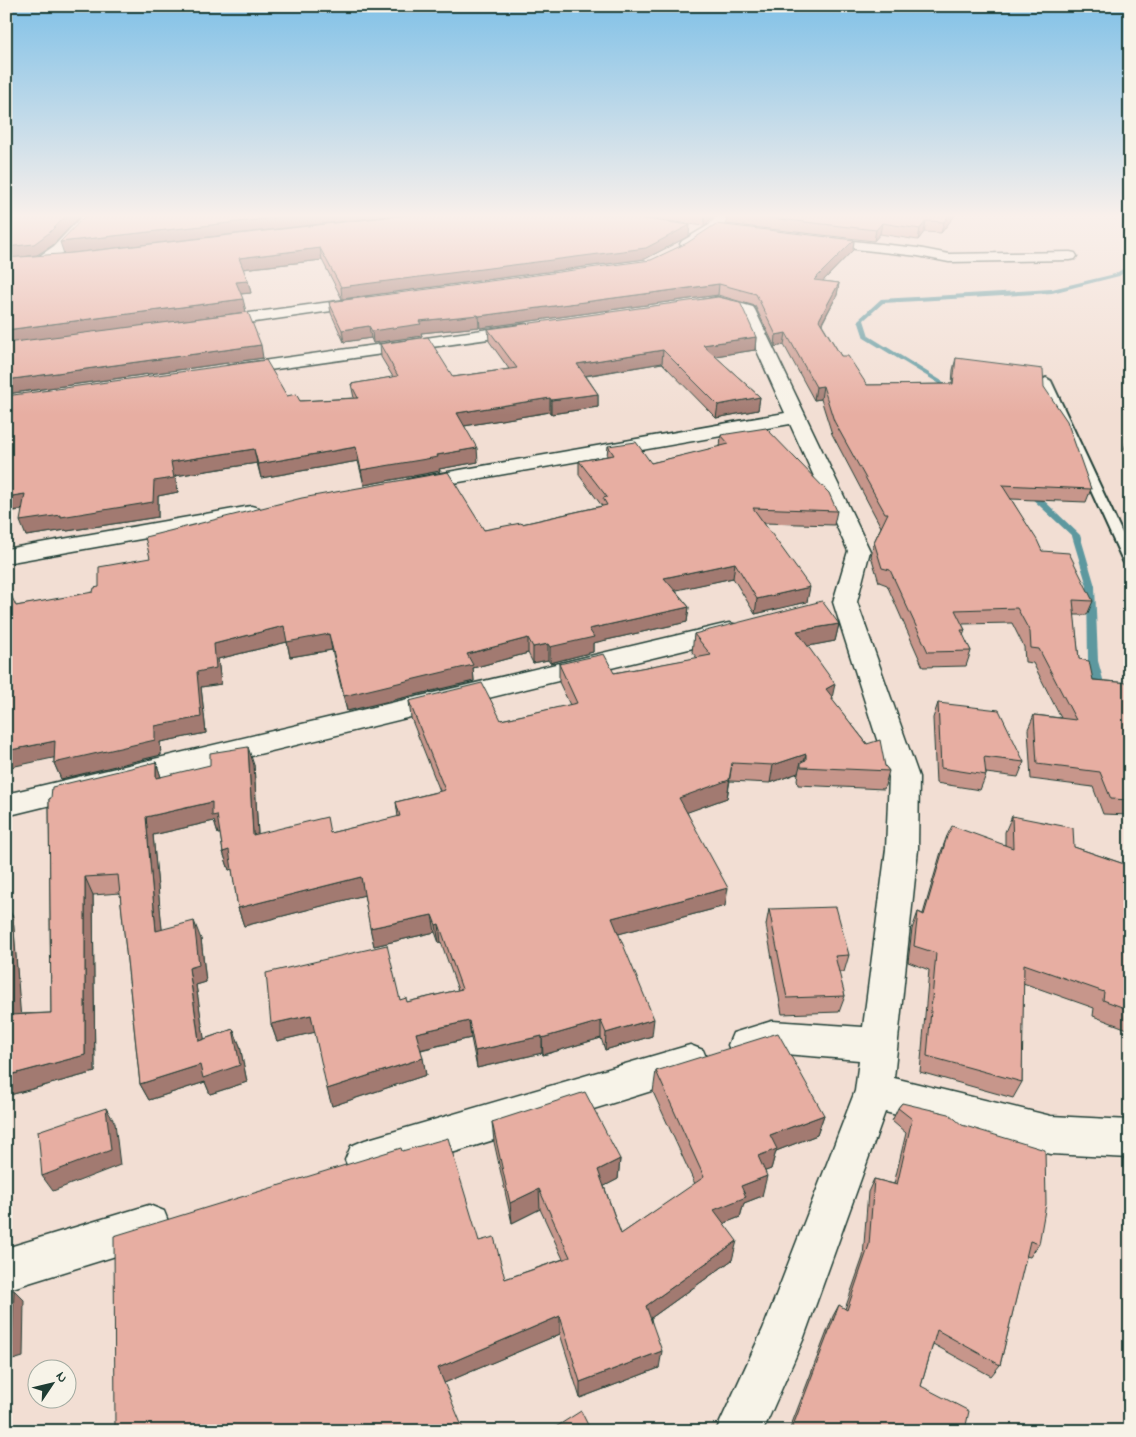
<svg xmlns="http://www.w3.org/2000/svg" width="1136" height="1437" viewBox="0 0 1136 1437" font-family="'Indie Flower',sans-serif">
  <rect width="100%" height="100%" fill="#f2ded3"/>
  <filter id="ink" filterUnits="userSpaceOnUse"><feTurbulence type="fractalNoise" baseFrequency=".02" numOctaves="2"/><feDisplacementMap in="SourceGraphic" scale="10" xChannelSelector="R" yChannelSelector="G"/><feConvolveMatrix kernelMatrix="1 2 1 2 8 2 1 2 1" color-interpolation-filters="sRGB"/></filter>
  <g filter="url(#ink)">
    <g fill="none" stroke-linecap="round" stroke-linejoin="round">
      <g fill="#5d989f" fill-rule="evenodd">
        <polygon points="1130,264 1130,269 1119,276 1052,293 883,303 864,320 869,336 955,389 956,390 953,392 864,338 858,320 881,299 1052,289 1115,274"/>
        <polygon points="1027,490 1033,490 1080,535 1095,586 1098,661 1107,694 1105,696 1099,696 1097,694 1088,661 1087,586 1072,536 1027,494"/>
      </g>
      <g stroke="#1f3d34" stroke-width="4">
        <polygon id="lane" points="1046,378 1051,381 1130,550 1130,566 1124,563 1041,381"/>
      </g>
      <g stroke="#1f3d34" stroke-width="3">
        <g id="street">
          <polygon points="84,214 99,214 64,252 47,264 6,269 6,260 38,257 54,246"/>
          <path d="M718 214H732C724 228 699 251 682 247L680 244 682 241 709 225Z"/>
          <polygon points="816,237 918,248 949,254 1070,252 1075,253 1077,256 1075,259 1070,260 949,262 918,256 811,244 809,241 811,238"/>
          <polygon points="367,297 373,299 375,302 373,305 213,328 207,327 205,323 207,319 213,318"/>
          <polygon points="717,297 753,307 755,310 870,551 857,602 919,777 918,849 894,1078 1051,1116 1130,1120 1130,1158 1051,1154 885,1112 803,1340 763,1431 716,1431 763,1329 855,1091 859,1060 772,1053 746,1062 733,1057 728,1045 733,1033 772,1021 863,1027 886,849 889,777 833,602 848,551 790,424 414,490 407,488 403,484 407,480 414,478 785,413 740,313 717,307 706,309 700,307 698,304 700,301"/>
          <polygon points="525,324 531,325 533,329 531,333 233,375 227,374 224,370 227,366 233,365"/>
          <polygon points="251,506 259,508 262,513 259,518 6,563 6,549"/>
          <polygon points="729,623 738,625 742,631 738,637 6,816 6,794"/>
          <polygon points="690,1045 703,1050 708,1062 703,1074 690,1079 365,1180 351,1174 345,1160 351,1146 365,1140"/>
          <polygon points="149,1205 164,1211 170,1226 164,1241 6,1290 6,1248"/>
        </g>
      </g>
      <use href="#lane" fill="#f7f3e8" fill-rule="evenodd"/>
      <use href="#street" fill="#f7f3e8" fill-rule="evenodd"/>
    </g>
    <g fill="#c7968b" stroke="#1f3d34">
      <polygon points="6,214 53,245 37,255 17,257 689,236 645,259 342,299 322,260 243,269 248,281 251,293 241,294 246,312 83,333 263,358 6,394"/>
      <polygon points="618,214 715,214 704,226"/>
      <polygon points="727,214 956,214 941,233 924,232 918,240 880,234 874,241 726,224"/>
      <polygon points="854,240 853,250 823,281 839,283 837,295 822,324 841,356 867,385 952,384 953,370 956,358 1044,387 1091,489 1086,502 1011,499 1042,551 1093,601 1087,615 1074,615 1079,659 1093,680 1130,683 1130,815 1103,814 1093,787 1031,779 1028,729 1034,715 1061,718 1033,663 1025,662 1024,647 1012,623 962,624 965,630 963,636 971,651 966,666 923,667 887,585 879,582 871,556 874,542 881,527 832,434 821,399 814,400 784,345 775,347 755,306 718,295 480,328 479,327 421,333 422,336 373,343 371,338 344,342 331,313 329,302"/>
      <polygon points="488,329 756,337 755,350 715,356 760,397 758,410 716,418 662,363 586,376 598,394 598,407 551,414 550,412 464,426 478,462 439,469 440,471 364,485 358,461 261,478 257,463 175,476 178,492 158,496 158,517 67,531 66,530 26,536 22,510 6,512 6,396 287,396 300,401 354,398 351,384 393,377 381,357 380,344 453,377 509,369 489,341"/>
      <polygon points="721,435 837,511 834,525 764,523 807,602 755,614 733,578 675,590 689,607 687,622 593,643 593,652 550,663 548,660 533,663 528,653 473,668 474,681 347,711 332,650 290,657 287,642 218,659 221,684 201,687 206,733 160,742 161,755 61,779 54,763 54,758 16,606 484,530 522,524 602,506 579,475 579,461 607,456 608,446 651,463 720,447"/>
      <polygon points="1130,438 1130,451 1124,449 1127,440"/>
      <polygon points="839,624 835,641 807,646 833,698 832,700 889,771 884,789 798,785 797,780 798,773 770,783 730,781 727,798 687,812 725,906 618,934 652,1036 605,1050 601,1038 543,1055 542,1053 477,1068 471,1038 421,1050 426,1075 332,1106 315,1032 277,1041 271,1024 400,1000 407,1002 458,990 441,942 439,943 435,932 374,946 364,895 244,926 238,908 232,869 229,870 223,852 220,833 218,834 214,821 153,835 162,930 201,939 206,982 196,985 204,1039 233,1029 240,1046 247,1082 210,1094 205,1082 149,1100 140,1084 120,893 93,895 95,1072 6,1096 6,906 13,917 20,1014 51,1013 49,799 156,762 161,777 254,765 258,834 330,833 398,817 396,802 440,791 411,718 409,701 501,720 570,705 559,682 559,664 614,673 697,658 692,652 694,634"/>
      <polygon points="938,703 1024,762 1018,777 986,773 986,775 980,790 936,783 933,718"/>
      <polygon points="1012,816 1074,847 1130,866 1130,1030 1093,1016 1094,1008 1023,983 1022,1082 1013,1098 920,1072 929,970 908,962 912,929 918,912 923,914 941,852 947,836 1005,845 1005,832"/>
      <polygon points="769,909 849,955 844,972 838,972 845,996 839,1012 782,1014 766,925"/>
      <polygon points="656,1071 824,1115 817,1135 776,1151 771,1169 765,1171 762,1196 744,1203 740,1217 724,1223 732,1260 651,1318 659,1368 580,1398 560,1334 444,1383 115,1431 402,1151 479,1241 505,1279 563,1259 540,1209 512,1223 494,1142 492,1122 620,1159 618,1179 604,1186 621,1234 695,1184 653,1092"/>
      <polygon points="902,1103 1039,1244 1030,1257 1026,1256 1000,1365 991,1376 933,1344 921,1386 966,1431 789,1431 833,1316 839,1305 845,1309 863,1257 868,1192 874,1179 894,1184 906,1133 892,1121 898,1108"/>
    </g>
    <g fill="#a27a71" stroke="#1f3d34">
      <polygon points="68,214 82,214 53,245 37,255 6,259 6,247"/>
      <polygon points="308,214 406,214 64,254 60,242"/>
      <polygon points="706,214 715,214 704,226 705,215"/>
      <polygon points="950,214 956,214 941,233 944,222"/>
      <polygon points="926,221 924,232 918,240 920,229"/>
      <polygon points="882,223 880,234 874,241 876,230"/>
      <polygon points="690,225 689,236 645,259 342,299 341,287"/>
      <polygon points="854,240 853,250 813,291 814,280"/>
      <polygon points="320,248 322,260 241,269 239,258"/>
      <polygon points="248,281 251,293 239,294 236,282"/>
      <polygon points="839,283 837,295 817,332 819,320"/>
      <polygon points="719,284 718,295 480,328 479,316"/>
      <polygon points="243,299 246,312 6,344 6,330"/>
      <polygon points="478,315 479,327 421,333 422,336 373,343 372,331 419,321"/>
      <polygon points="369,326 371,338 344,342 342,330"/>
      <polygon points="786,333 784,345 775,347 776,335"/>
      <polygon points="756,337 755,350 702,358 703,345"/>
      <polygon points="261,345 263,358 6,394 6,380"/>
      <polygon points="663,350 662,363 577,377 577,364"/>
      <polygon points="823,386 821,399 814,400 816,387"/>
      <polygon points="598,394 598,407 551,414 551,400"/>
      <polygon points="760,397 758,410 716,418 718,405"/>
      <polygon points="550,398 550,412 458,427 457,413"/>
      <polygon points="356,447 358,461 261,478 258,464"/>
      <polygon points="477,448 478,462 439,469 440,471 364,485 361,470 437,455"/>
      <polygon points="254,449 257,463 175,476 178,492 158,496 158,517 67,531 66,530 26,536 20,521 154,481 171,462"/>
      <polygon points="25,494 31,508 6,512 6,497"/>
      <polygon points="735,563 733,578 663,593 664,578"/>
      <polygon points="810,587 807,602 755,614 757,599"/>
      <polygon points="689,607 687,622 593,643 593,652 550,663 550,647 589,629"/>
      <polygon points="839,624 835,641 793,649 797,631"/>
      <polygon points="284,626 329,634 332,650 290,657 287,642 218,659 221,684 201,687 206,733 160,742 161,755 61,779 54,763 155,726 197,672 214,644"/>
      <polygon points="528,638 528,653 473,668 474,681 347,711 344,696 467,654"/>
      <polygon points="548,644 548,660 533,663 533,647"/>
      <polygon points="835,684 832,698 833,698 829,715 826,689"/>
      <polygon points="55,741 62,756 6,768 6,751"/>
      <polygon points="248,747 254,765 259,853 253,835"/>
      <polygon points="806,754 803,767 801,762 798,773 770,783 773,765"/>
      <polygon points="156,762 162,780 156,778"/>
      <polygon points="732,763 727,798 677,816 679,798"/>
      <polygon points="212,802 223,833 218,834 214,821 153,835 164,949 156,931 146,817"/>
      <polygon points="229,850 235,868 229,870 223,852"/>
      <polygon points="85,877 93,895 95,1072 6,1096 6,1076 85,1055"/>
      <polygon points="361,877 365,895 244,926 238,908"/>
      <polygon points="728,888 725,906 611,936 612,918"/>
      <polygon points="6,906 13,917 22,1032 10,1015 6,953"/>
      <polygon points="432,915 435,932 374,946 370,928"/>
      <polygon points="194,921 201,939 206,982 196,985 207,1057 199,1041 189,968"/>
      <polygon points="439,924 441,942 439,943 436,925"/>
      <polygon points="311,1015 316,1032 277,1041 271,1024"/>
      <polygon points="654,1019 652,1036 605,1050 606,1033"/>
      <polygon points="469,1021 471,1038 419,1050 416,1033"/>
      <polygon points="601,1021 601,1038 543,1055 542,1038"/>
      <polygon points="233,1029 240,1046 247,1082 210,1094 205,1082 149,1100 140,1084 200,1065"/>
      <polygon points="542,1036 542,1053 477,1068 475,1051"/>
      <polygon points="423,1058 426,1075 332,1106 327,1089"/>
      <polygon points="106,1108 115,1123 120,1165 53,1191 42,1176"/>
      <polygon points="824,1115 817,1135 776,1151 771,1169 752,1176 758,1156 770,1135"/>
      <polygon points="620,1159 618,1179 597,1190 598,1170"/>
      <polygon points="767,1176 762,1196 744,1203 740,1217 710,1229 714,1210 741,1186"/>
      <polygon points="539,1189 540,1209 512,1223 510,1203"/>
      <polygon points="737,1241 732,1260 644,1323 646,1306"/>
      <polygon points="14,1290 24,1300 23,1357 6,1362 6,1349"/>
      <polygon points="560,1316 560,1334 442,1384 438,1368"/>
      <polygon points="662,1351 659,1368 580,1398 580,1382"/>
    </g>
    <g fill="#e7aea2" stroke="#1f3d34">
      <polygon points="6,214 68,214 49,233 34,244 6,247"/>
      <polygon points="87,214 308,214 60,242"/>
      <polygon points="413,214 611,214 690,225 646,248 341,287 320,248 239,258 248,281 236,282 243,299 6,330 6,258 73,253"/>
      <polygon points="734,214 950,214 944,222 926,221 920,229 882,223 876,230"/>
      <polygon points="716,224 854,240 814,280 839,283 819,320 841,356 848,356 867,385 953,384 956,358 1043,369 1044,387 1067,421 1091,489 1002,485 1037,540 1042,551 1069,553 1093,601 1073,600 1079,659 1089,661 1093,680 1130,683 1130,800 1111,799 1100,772 1037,764 1034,715 1076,720 1039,649 1031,648 1030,632 1017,608 955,610 965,630 961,630 971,651 928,652 890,570 882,568 874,542 888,513 885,513 834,421 823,386 816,387 786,333 776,335 756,294 719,284 479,316 478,315 419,321 421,324 372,331 369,326 342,330 329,302 651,260 687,243"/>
      <polygon points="718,297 740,302 756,337 703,345 760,397 718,405 663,350 577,364 598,394 551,400 550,398 457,413 477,448 437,455 438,457 361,470 356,447 258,464 254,449 171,462 174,478 154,481 153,502 61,517 61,515 20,521 25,494 6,497 6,396 266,360 287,396 296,394 300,401 358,398 351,384 398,376 380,344 428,337 453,377 517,368 488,329"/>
      <polygon points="248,312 261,345 6,380 6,343"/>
      <polygon points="766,428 829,493 837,511 753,508 810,587 757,599 735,563 664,578 689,607 589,629 594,637 550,647 548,644 533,647 528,638 467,654 473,665 344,696 329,634 287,642 284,626 214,644 216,668 197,672 201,717 155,726 155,740 54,763 55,741 6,751 6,584 16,606 93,592 94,588 99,587 99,567 150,558 145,537 302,498 448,472 484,530 521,523 522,524 607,505 603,498 607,497 579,461 614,455 608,446 636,442 651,463 729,444 721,435"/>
      <polygon points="822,601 839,624 797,631 835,684 826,689 833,698 831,698 867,744 880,740 885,766 889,771 801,767 801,762 806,760 806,754 773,765 732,763 729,780 679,798 728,888 612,918 654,1019 606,1033 601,1021 542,1038 542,1036 475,1051 469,1021 416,1033 423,1058 327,1089 311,1015 271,1024 266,973 387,945 400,1000 406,998 407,1002 462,989 439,924 436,925 432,915 370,928 361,877 238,908 229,850 223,852 217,815 212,816 212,802 146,817 156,931 194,921 199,965 189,968 199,1041 233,1029 240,1065 203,1078 200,1065 140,1084 118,875 85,877 85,1055 6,1076 6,953 10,1015 51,1013 49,799 51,798 52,787 156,762 156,778 210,765 210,753 248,747 253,835 327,817 330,833 400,816 396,802 445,790 409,701 482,683 501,720 577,703 559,664 604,654 614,673 711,655 694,634"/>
      <polygon points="938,703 999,710 1024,762 984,757 986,775 941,768"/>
      <polygon points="1012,816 1073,828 1074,847 1130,866 1130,1010 1103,1000 1104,992 1024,964 1022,1082 927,1056 936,953 914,946 918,912 924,915 947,836 952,826 1013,848"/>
      <polygon points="836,907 849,955 835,956 845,996 787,998 769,909"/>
      <polygon points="778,1033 824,1115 770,1135 777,1149 758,1156 767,1176 741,1186 746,1197 714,1210 737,1241 646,1306 662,1351 580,1382 560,1316 438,1368 464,1431 115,1431 114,1236 401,1148 402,1151 448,1138 479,1241 494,1237 505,1279 570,1257 539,1189 510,1203 492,1122 585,1092 620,1159 598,1170 621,1234 704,1177 656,1071"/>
      <polygon points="902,1103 949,1114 962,1125 1045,1150 1046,1204 1039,1244 1030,1241 1000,1365 937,1330 921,1386 969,1411 965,1430 966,1431 791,1431 839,1305 847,1310 869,1245 874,1179 897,1185 912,1119 898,1108"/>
      <polygon points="106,1108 111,1150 42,1176 38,1131"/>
      <polygon points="14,1290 12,1347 6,1349 6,1292"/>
      <polygon points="581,1411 591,1431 552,1431 551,1430"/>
    </g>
  </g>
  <linearGradient id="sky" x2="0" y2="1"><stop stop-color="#81c1e7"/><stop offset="0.52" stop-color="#f9f0eb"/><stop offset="1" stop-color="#f9f0eb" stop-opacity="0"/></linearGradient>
  <rect width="1136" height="415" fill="url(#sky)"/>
  <rect width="1136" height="1437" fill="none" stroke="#f7f3e8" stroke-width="25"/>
  <rect x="12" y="12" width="1111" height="1412" fill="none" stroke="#1f3d34" stroke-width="2" filter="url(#ink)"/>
  <g transform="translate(52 1384) rotate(55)"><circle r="24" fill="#f7f3e8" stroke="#a1aaa0"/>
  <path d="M0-4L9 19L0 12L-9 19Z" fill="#1f3d34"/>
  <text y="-8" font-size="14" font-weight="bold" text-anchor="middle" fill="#1f3d34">N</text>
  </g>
</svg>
